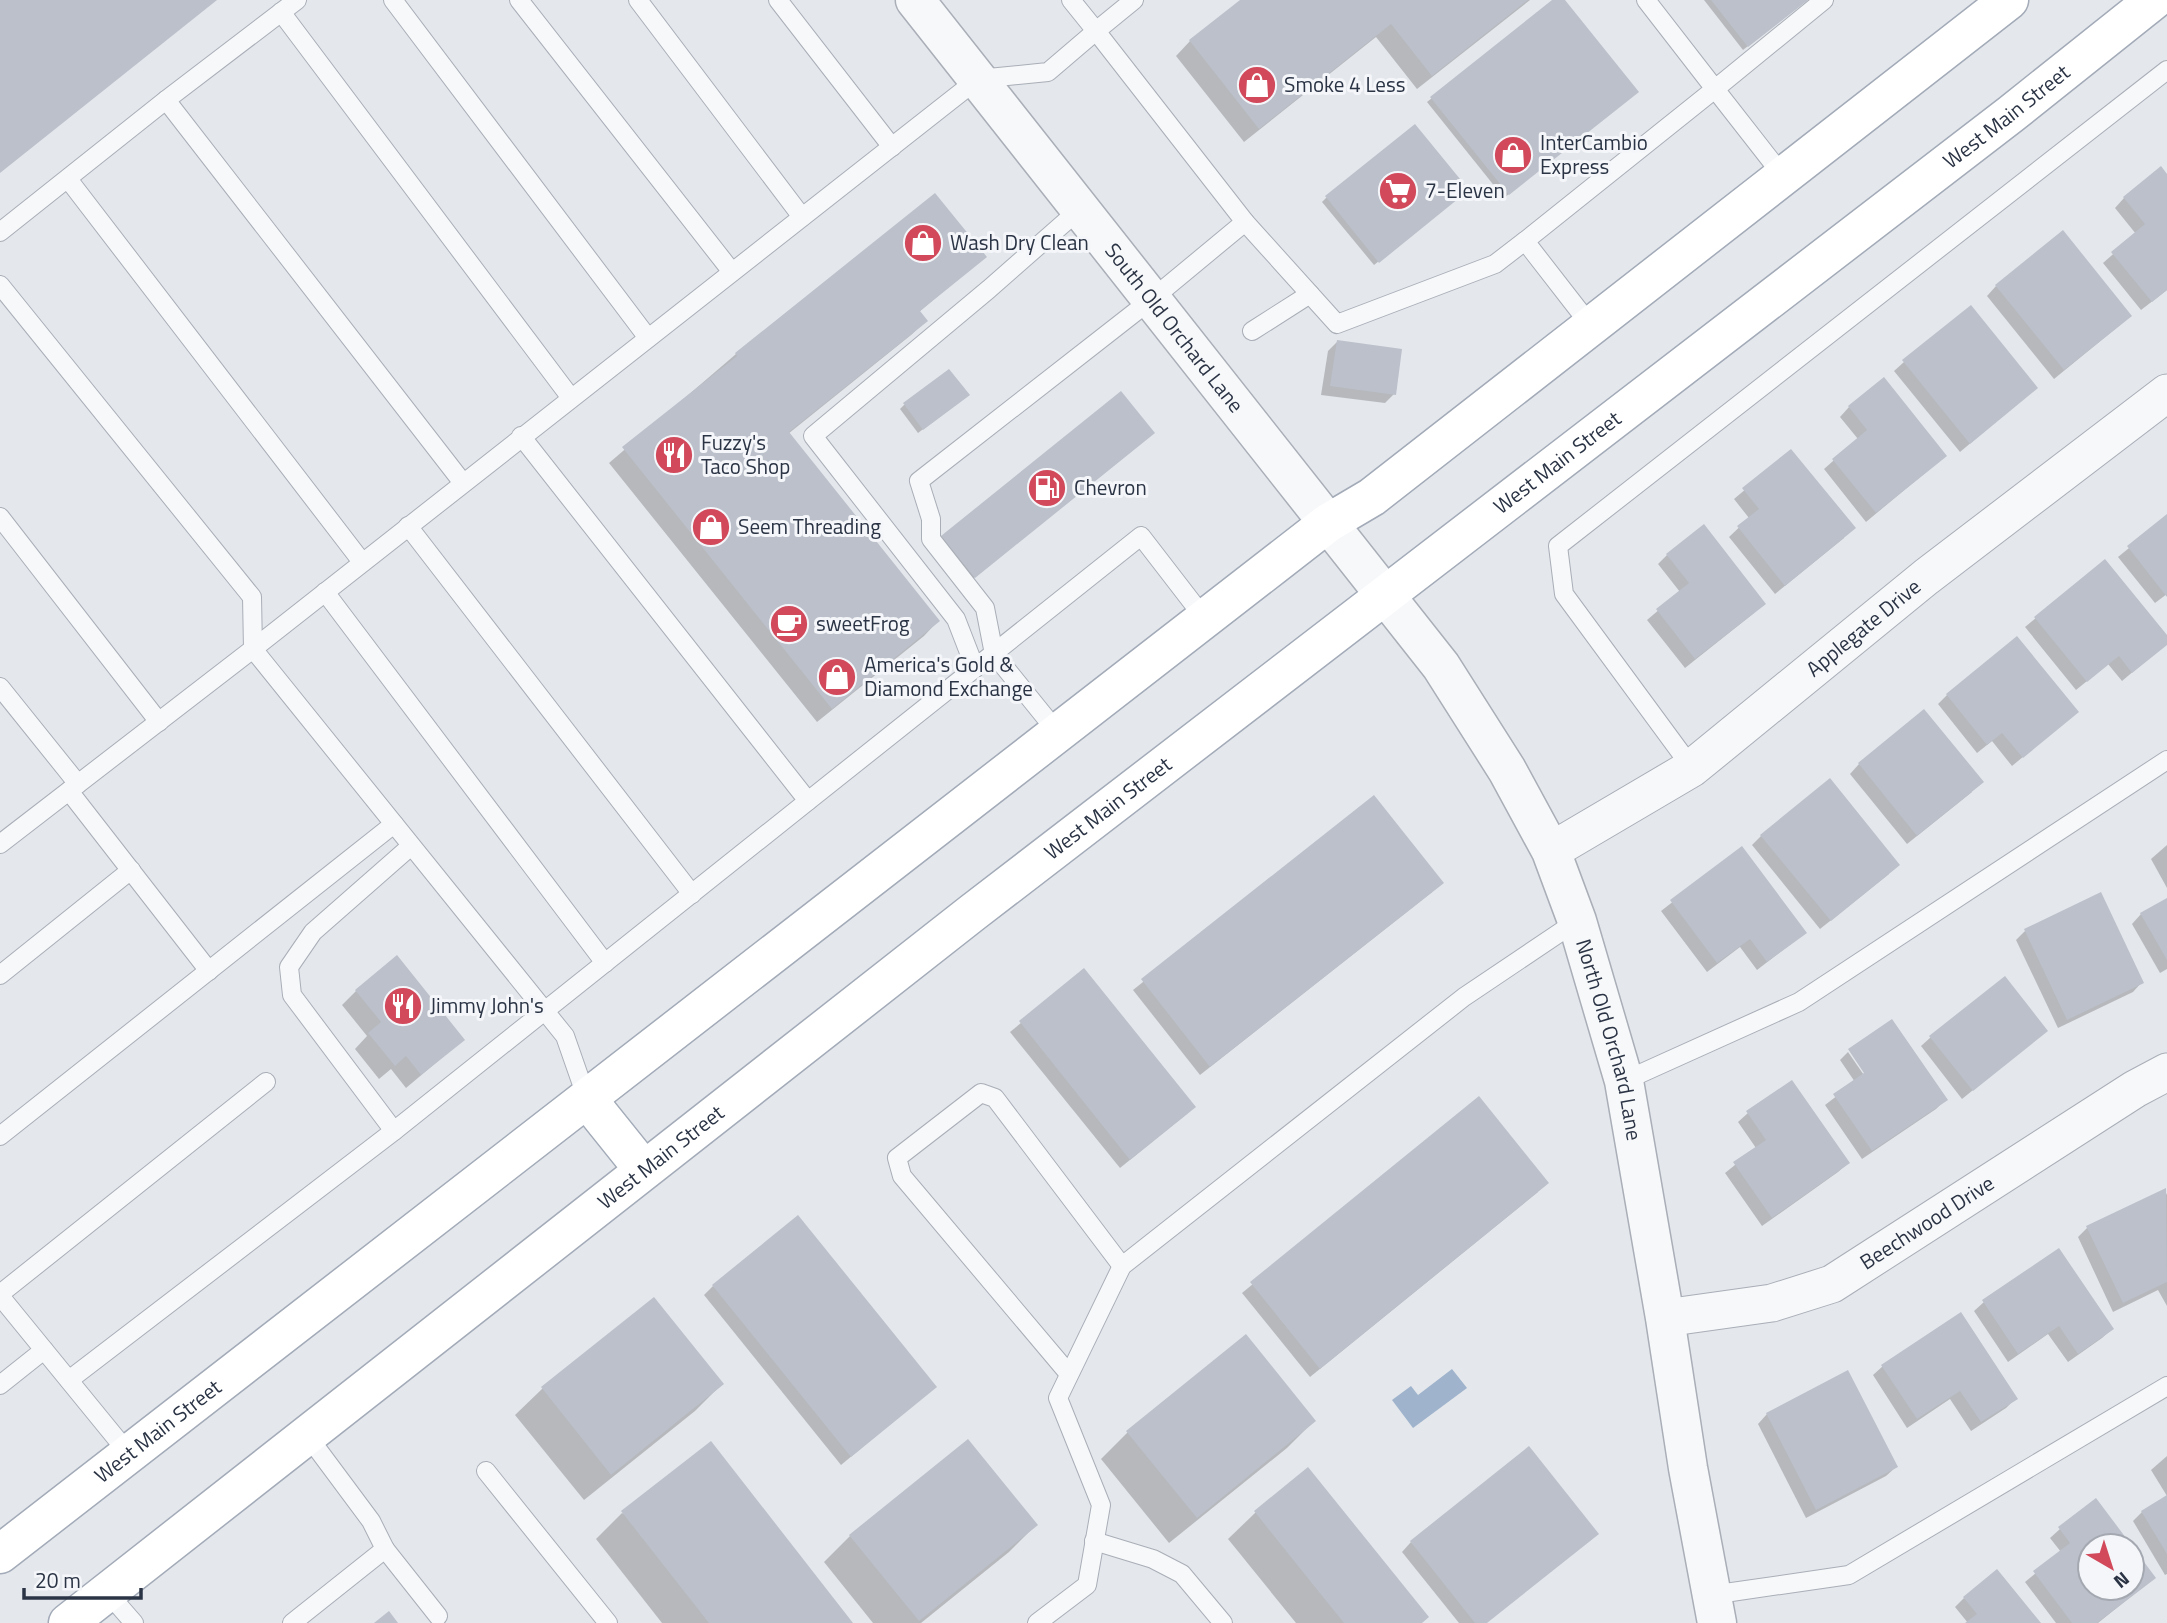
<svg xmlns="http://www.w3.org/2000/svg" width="2167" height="1623" viewBox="0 0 2167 1623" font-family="'Titillium Web',sans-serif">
  <rect width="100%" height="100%" fill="#e4e7ec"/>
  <polygon fill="#9fb4cc" points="1452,1369 1467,1388 1413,1428 1392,1400 1411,1386 1418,1395"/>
  <g fill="#0003">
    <polygon points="1242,0 1530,0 1417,89 1376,37 1244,142 1176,56 1190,41"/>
    <polygon points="1555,0 1562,0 1632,96 1504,198 1427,102"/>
    <polygon points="1704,0 1807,0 1743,50"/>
    <polygon points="2167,176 2167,290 2141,310 2103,263 2136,234 2115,208 2124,198"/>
    <polygon points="1462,194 1374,265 1322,202 1327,197"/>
    <polygon points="984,257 919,312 926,321 911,335 788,434 938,621 924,636 817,722 609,463 736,354"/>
    <polygon points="1996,286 2120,325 2054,379 1987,296"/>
    <polygon points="1337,342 1394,394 1385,403 1321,395 1328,351"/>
    <polygon points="1904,362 2036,388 1960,452 1894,371"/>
    <polygon points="1121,393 1149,437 970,581 938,542"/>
    <polygon points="963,399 918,433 900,409 904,405"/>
    <polygon points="1849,407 1945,456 1866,522 1824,469 1858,439 1840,417"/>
    <polygon points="1791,451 1844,538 1775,594 1729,537 1749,518 1734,499"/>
    <polygon points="2167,517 2167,594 2155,603 2118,557"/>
    <polygon points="1667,555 1754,613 1685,668 1647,620 1680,592 1658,564"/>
    <polygon points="2105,561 2167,638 2167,643 2122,681 2108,664 2076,690 2025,627"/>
    <polygon points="1947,695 2077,712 2012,766 1992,741 1977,753 1938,704"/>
    <polygon points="1859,764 1972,792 1907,844 1850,774"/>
    <polygon points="1374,797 1432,892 1200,1075 1133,990"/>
    <polygon points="1761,836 1889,874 1820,929 1752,845"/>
    <polygon points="2167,845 2167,888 2151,859"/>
    <polygon points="1742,848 1805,933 1757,970 1740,947 1707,972 1661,911"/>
    <polygon points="2167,900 2167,969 2160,973 2132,924 2141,914"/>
    <polygon points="2025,931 2142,982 2133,992 2058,1028 2016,940"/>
    <polygon points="1084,971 1184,1116 1120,1168 1010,1032"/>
    <polygon points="356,991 463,1040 406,1088 391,1069 379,1079 355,1049 367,1036 342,1005"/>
    <polygon points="2046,1031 1962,1099 1921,1046 1931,1037"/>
    <polygon points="1848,1052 1868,1081 1945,1100 1936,1109 1862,1159 1825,1105 1855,1082 1840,1060"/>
    <polygon points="1478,1099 1538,1192 1310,1377 1242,1293"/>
    <polygon points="1748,1113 1848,1163 1838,1172 1762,1226 1725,1173 1756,1148 1738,1122"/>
    <polygon points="2165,1191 2167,1195 2167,1306 2158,1290 2113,1312 2078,1237 2087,1228"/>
    <polygon points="713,1286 935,1387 841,1465 704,1295"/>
    <polygon points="653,1299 722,1384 695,1411 584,1500 515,1415 542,1389"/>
    <polygon points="1984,1302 2112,1329 2102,1338 2068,1362 2048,1334 2008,1362 1974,1311"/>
    <polygon points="1883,1366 2016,1398 2006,1408 1971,1431 1950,1399 1907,1428 1873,1375"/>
    <polygon points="1767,1414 1896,1467 1886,1476 1806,1518 1758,1424"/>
    <polygon points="1314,1421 1287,1448 1169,1543 1101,1459 1128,1432"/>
    <polygon points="2167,1456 2167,1496 2151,1470"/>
    <polygon points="1308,1470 1421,1623 1296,1623 1228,1539 1255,1513"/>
    <polygon points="2167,1497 2167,1574 2165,1575 2133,1521 2142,1512"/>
    <polygon points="622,1513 851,1623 662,1623 596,1539"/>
    <polygon points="1036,1525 1009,1552 921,1623 873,1623 824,1562 850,1536"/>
    <polygon points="2060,1529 2130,1546 2090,1546 2090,1588 2132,1588 2132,1549 2154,1578 2098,1623 2056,1623 2025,1582 2061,1552 2050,1538"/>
    <polygon points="1411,1542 1486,1623 1459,1623 1402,1552"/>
    <polygon points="1964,1598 2039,1623 1968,1623 1955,1607"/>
  </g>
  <g fill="#bbc0ca" fill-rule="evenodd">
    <polygon points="0,0 217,0 0,173"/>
    <polygon points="1240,0 1528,0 1432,76 1391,24 1259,129 1189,40"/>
    <polygon points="1552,0 1565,0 1639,92 1509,195 1430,97"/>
    <polygon points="1711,0 1808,0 1748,47"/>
    <polygon points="1415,124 1469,190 1379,263 1325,196"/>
    <polygon points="2161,166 2167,174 2167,290 2152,302 2111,252 2145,224 2123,197"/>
    <polygon points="935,193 987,257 920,311 928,321 789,432 940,621 832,709 622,447 737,356 735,353"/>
    <polygon points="2063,230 2132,316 2064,370 1995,285"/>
    <polygon points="1971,305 2038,388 1970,444 1902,360"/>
    <polygon points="1337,340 1402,349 1396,395 1330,386"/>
    <polygon points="949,369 970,395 923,430 903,403"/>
    <polygon points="1884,377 1947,456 1876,513 1832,459 1867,430 1848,406"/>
    <polygon points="1121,391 1155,433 975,578 941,536"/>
    <polygon points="1791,449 1856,528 1785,586 1737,526 1759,509 1742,488"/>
    <polygon points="2167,514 2167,597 2127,546"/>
    <polygon points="1704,524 1766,604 1695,659 1656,609 1689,583 1666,554"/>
    <polygon points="2105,559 2167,635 2167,645 2132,673 2119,656 2087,682 2034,617"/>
    <polygon points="2017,636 2079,712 2023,758 2002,733 1987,745 1946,694"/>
    <polygon points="1924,709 1984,782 1917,836 1858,763"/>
    <polygon points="1830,778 1900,865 1831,921 1760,835"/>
    <polygon points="1374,795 1444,883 1210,1067 1141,979"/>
    <polygon points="1742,846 1807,933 1767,962 1750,939 1717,963 1670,900"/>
    <polygon points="2101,892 2144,983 2067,1020 2024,929"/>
    <polygon points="2167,898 2167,960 2140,913"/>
    <polygon points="397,955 465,1040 421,1075 406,1056 395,1066 368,1033 381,1022 355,990"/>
    <polygon points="1084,968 1196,1107 1130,1160 1019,1021"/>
    <polygon points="2005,976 2048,1031 1973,1091 1929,1036"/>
    <polygon points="1892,1019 1948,1100 1872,1151 1833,1094 1864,1073 1848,1049"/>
    <polygon points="1792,1080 1850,1163 1772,1218 1733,1162 1766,1140 1746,1111"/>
    <polygon points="1479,1096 1549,1183 1320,1369 1250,1282"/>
    <polygon points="2166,1188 2167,1282 2123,1303 2086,1226"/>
    <polygon points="798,1215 937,1387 851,1457 712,1285"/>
    <polygon points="2059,1248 2114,1329 2078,1354 2059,1326 2018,1354 1982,1300"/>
    <polygon points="654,1297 724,1384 611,1475 541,1387"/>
    <polygon points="1961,1312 2018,1399 1981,1422 1960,1391 1917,1419 1881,1365"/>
    <polygon points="1246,1334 1316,1421 1197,1518 1126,1431"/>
    <polygon points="1848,1370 1898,1467 1816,1510 1766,1413"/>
    <polygon points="968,1439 1038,1525 919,1621 849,1535"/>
    <polygon points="711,1441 853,1623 709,1623 621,1511"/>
    <polygon points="1529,1446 1599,1534 1487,1623 1475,1623 1410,1541"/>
    <polygon points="1308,1467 1429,1617 1422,1623 1344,1623 1254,1511"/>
    <polygon points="2167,1495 2167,1554 2141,1511"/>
    <path d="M2096 1498 2156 1578 2097 1623H2072L2033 1571 2070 1543 2058 1527ZM2090 1546H2132V1588H2090Z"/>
    <polygon points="1997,1569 2041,1623 1965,1623 1977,1614 1963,1597"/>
    <polygon points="389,1611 398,1623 374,1623"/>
  </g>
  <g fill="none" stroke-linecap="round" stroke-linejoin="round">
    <g stroke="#a9aeb7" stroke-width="20">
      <g id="service">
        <polyline points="393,0 648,338"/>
        <polyline points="519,0 732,272"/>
        <polyline points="638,0 802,217"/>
        <polyline points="778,0 892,147"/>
        <polyline points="1646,0 1715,89 1824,0"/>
        <polyline points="281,12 571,398"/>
        <polyline points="166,100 463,483"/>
        <polyline points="68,179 362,562"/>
        <polyline points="1245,222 1337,324 1495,264 1525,241"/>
        <polyline points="0,232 166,100 297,0"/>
        <polyline points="0,285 252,597 253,649 0,844"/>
        <polyline points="1591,326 1525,241 1715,89 1783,176"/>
        <polyline points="1252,331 1310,294"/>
        <polyline points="0,517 159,722"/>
        <polyline points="408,526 692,894"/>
        <polyline points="325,592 605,963"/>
        <polyline points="975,668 956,619 813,436 989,289 1080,209"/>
        <polyline points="0,687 78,784"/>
        <polyline points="1058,733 994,654 985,608 931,539 931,519 919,481 1152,299 1245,222 1096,31 1134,0"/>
        <polyline points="1692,768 1564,594 1558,546 2167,70"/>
        <polyline points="69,791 209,971"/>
        <polyline points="808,801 1141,536 1205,619"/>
        <polyline points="0,975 131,870"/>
        <polyline points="1624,1081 1799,1002 2167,760"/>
        <polyline points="587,1099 565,1036 253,649 978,79 1048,72 1096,31 1071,0"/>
        <polyline points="394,1131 292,995 289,967 313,932 411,846"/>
        <polyline points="0,1136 394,824"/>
        <polyline points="0,1294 266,1082"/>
        <polyline points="0,1296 129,1454"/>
        <polyline points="1069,1374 902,1176 897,1158 981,1093 995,1098 1122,1266"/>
        <polyline points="69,1380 394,1131 808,801 521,436"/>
        <polyline points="0,1385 44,1350"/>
        <polyline points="486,1471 608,1623"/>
        <polyline points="1094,1541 1153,1559 1182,1574 1223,1623"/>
        <polyline points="385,1549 438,1616"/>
        <polyline points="107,1592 134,1623"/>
        <polyline points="1711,1595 1849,1575 2167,1386"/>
        <polyline points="292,1623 385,1549 371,1521 307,1435"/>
        <polyline points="1037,1623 1087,1585 1101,1505 1058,1398 1122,1266 1464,997 1577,921"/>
      </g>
    </g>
    <g stroke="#a9aeb7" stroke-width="39">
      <g id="minor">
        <path id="s1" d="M1551 851 1692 768 1926 577 2167 393"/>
        <path id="s2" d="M1665 1318 1772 1303 1832 1284 2135 1089 2167 1072"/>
      </g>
    </g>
    <g stroke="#a9aeb7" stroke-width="41">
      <g id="tertiary">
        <path id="s3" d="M915 0 1441 666 1507 770 1551 851 1577 921 1624 1081 1665 1318 1688 1468 1717 1623"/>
      </g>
    </g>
    <g stroke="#a3abb8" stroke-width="41">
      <g id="primary">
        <polyline points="587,1099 644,1170"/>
        <path id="s4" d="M0 1554 1274 565 1328 523 1372 497 2009 0"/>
        <path id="s5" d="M68 1623 972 913 2011 114 2154 0"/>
      </g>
    </g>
    <use href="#service" stroke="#f7f8fa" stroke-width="18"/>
    <use href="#minor" stroke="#f7f8fa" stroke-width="37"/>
    <use href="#tertiary" stroke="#f7f8fa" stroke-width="38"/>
    <use href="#primary" stroke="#fff" stroke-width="38"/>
  </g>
  <defs>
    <g id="shop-disc" transform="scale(2.0125)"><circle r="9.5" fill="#d1495b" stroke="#f4f6f9"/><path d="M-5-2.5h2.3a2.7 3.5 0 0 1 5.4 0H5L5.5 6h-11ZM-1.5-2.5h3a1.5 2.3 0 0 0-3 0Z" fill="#fff"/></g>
    <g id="supermarket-disc" transform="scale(2.0125)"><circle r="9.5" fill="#d1495b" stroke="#f4f6f9"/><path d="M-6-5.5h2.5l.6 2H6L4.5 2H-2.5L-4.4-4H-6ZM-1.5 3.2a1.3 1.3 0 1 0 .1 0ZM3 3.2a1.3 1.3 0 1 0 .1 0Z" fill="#fff"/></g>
    <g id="restaurant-disc" transform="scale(2.0125)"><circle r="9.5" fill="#d1495b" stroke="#f4f6f9"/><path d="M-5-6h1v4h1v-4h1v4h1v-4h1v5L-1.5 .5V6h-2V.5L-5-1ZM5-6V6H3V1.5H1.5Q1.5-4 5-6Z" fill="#fff"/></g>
    <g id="fuel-disc" transform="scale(2.0125)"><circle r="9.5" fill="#d1495b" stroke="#f4f6f9"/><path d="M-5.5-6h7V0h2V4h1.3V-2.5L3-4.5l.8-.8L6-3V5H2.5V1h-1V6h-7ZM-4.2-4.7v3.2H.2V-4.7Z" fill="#fff"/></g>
    <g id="cafe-disc" transform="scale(2.0125)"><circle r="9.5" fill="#d1495b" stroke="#f4f6f9"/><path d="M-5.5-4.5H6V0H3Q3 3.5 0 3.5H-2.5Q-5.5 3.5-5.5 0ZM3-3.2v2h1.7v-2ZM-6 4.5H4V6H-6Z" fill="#fff"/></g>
  </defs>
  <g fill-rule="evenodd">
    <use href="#shop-disc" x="1257" y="85"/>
    <use href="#shop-disc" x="1513" y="155"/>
    <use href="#supermarket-disc" x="1398" y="191"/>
    <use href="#shop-disc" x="923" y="243"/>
    <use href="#restaurant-disc" x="674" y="455"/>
    <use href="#fuel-disc" x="1047" y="488"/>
    <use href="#shop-disc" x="711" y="527"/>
    <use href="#cafe-disc" x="789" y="624"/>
    <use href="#shop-disc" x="837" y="677"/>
    <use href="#restaurant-disc" x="403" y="1006"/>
  </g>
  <g text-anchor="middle" stroke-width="6" stroke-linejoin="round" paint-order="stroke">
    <g font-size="21" fill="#2b3445" stroke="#f4f6f9" text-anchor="start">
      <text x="1284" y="92">Smoke 4 Less</text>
      <text x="1540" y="150">InterCambio<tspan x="1540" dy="24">Express</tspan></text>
      <text x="1425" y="198">7-Eleven</text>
      <text x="950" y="250">Wash Dry Clean</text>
      <text x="701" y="450">Fuzzy's<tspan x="701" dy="24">Taco Shop</tspan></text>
      <text x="1074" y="495">Chevron</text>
      <text x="738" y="534">Seem Threading</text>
      <text x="816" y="631">sweetFrog</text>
      <text x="864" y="672">America's Gold &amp;<tspan x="864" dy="24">Diamond Exchange</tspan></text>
      <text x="430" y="1013">Jimmy John's</text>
    </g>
    <g font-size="21" fill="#2b3445" stroke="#f4f6f9">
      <text dy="7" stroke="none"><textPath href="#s5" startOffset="2455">West Main Street</textPath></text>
      <text dy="7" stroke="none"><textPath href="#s3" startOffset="418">South Old Orchard Lane</textPath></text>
      <text dy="7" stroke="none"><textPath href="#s5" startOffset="1888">West Main Street</textPath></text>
      <text dy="7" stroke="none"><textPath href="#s1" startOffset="385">Applegate Drive</textPath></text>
      <text dy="7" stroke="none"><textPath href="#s5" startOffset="1321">West Main Street</textPath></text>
      <text dy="7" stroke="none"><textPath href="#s3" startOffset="1262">North Old Orchard Lane</textPath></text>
      <text dy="7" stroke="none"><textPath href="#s5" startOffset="754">West Main Street</textPath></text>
      <text dy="7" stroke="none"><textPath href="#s2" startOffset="284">Beechwood Drive</textPath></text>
      <text dy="7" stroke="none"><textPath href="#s4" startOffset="200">West Main Street</textPath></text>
    </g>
  </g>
  <g transform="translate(2111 1567) rotate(141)"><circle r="33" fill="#f4f6f9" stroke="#a4a8b1" stroke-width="2"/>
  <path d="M0-5L12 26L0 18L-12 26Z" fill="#d1495b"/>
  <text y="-10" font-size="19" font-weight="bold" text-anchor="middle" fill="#2b3445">N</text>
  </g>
  <path d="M24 1588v10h117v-10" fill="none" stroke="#2b3445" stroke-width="3.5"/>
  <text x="35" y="1588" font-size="21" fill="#2b3445" stroke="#f4f6f9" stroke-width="5" paint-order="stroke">20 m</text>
</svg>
